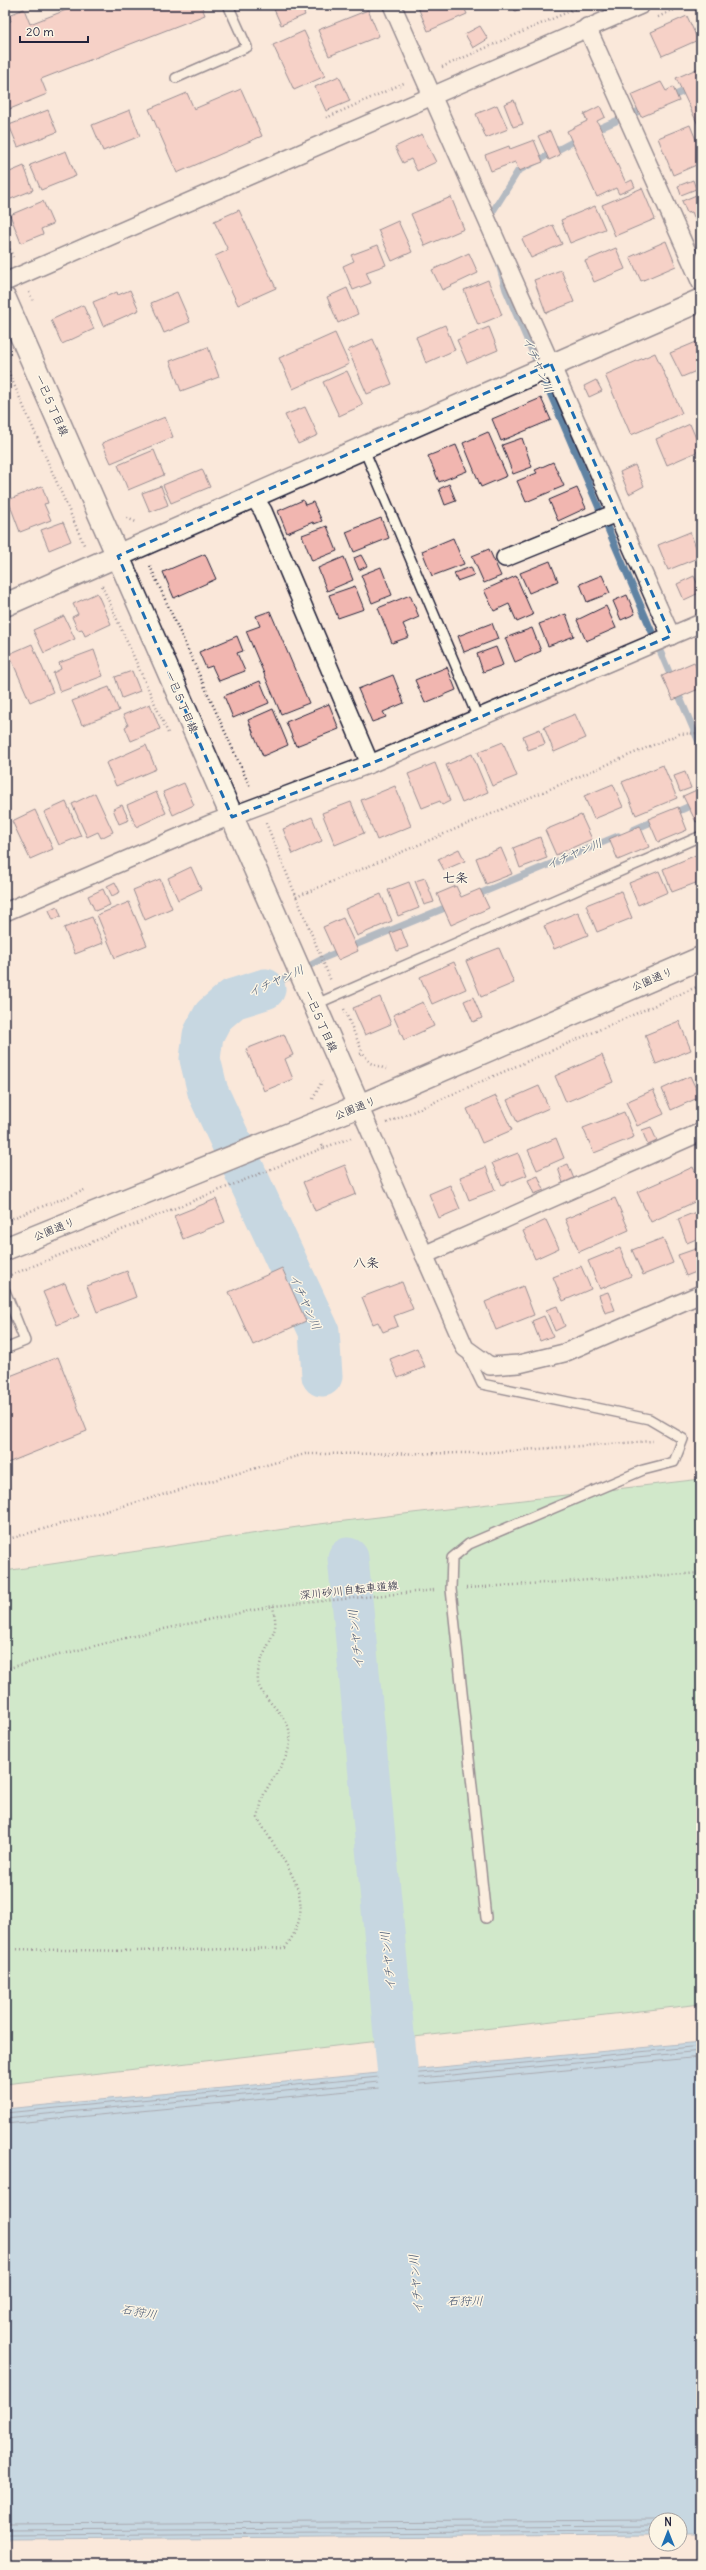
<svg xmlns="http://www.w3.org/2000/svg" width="706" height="2570" viewBox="0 0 706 2570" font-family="Delius,'Klee One',sans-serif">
  <rect width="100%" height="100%" fill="#fae8da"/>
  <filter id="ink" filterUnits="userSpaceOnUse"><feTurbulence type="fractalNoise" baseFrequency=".025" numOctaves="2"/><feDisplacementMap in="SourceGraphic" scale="8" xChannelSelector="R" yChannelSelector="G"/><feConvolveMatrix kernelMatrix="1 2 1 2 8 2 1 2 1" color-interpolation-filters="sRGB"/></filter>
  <g filter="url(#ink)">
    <polygon fill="#a1e9b7" stroke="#628679" points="701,1479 701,2004 5,2084 5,1571 311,1525"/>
    <polygon fill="#89c3e8" stroke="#6083a3" points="701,2042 701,2534 680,2534 680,2520 656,2520 656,2535 5,2539 5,2109"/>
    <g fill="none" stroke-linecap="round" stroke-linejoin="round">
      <g stroke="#4b6280" stroke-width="1">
        <polyline points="5,2113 701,2046"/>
        <polyline points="5,2118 701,2051"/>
        <polyline points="5,2124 701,2057"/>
        <polyline points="5,2524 659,2520"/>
        <polyline points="5,2530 656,2526"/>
        <polyline points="5,2535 656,2531"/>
      </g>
      <g stroke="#6083a3" stroke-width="7">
        <polyline points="668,98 701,84"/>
        <polyline points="593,131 646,108"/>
        <polyline points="488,219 518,171 580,138"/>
        <polyline points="499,264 506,290 701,747"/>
        <polyline points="672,814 701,801"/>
        <polyline points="633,830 658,819"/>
        <polyline points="474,896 618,836"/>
        <polyline points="265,989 326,957 452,905"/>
      </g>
      <g stroke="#89c3e8" stroke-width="41">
        <polyline points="265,989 233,999 213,1016 203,1035 200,1059 208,1092 319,1331 322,1376"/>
        <polyline points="348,1558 403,2127"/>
      </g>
    </g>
    <g fill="#f1b6b0" stroke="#22223b">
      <polygon points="79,5 201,5 205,15 41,79 47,94 5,111 5,23 11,21 9,15 24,9 30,24"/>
      <polygon points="278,5 294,5 295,8 301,6 305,15 281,25 273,7"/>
      <polygon points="417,5 463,5 467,14 428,31"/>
      <polygon points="512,5 530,5 515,11"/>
      <polygon points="368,10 379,36 329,56 318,30"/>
      <polygon points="687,16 698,40 662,56 651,32"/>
      <polygon points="480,26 488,39 473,48 465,34"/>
      <polygon points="304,31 325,76 294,90 273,45"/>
      <polygon points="701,67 701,131 676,78"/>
      <polygon points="339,76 350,101 326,111 315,87"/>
      <polygon points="661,82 666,91 673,87 679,101 641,117 631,95"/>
      <polygon points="241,89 262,136 177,173 149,109 187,93 194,109"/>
      <polygon points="514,100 523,124 513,127 504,104"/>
      <polygon points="497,105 508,129 486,138 476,114"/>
      <polygon points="600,106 605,117 597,121 626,183 632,180 635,187 619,194 616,188 597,197 567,131 587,121 584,114"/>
      <polygon points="48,110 57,132 18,147 9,125"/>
      <polygon points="130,110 140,136 103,151 92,125"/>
      <polygon points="690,125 701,152 701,163 673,175 658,138"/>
      <polygon points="550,131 560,155 549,160 538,136"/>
      <polygon points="5,133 10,145 5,147"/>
      <polygon points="422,134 436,162 417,171 411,159 403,163 395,147"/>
      <polygon points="534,140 543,162 519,171 515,162 491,171 485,155 509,146 510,149"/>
      <polygon points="66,151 76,176 41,190 30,165"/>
      <polygon points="24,166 33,190 6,201 5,174"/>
      <polygon points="693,180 696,189 681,195 678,186"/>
      <polygon points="642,188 655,219 615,236 602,205"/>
      <polygon points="701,193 701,220 696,222 692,212 687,213 682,201"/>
      <polygon points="451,197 464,229 425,246 411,214"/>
      <polygon points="43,201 53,224 41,229 43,234 21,243 10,215"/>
      <polygon points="595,206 605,229 570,243 561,220"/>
      <polygon points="239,210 276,288 238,305 215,256 228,250 214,221"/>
      <polygon points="398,221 412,252 392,261 378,230"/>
      <polygon points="553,225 562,244 531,258 522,239"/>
      <polygon points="666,241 676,266 641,281 630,257"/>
      <polygon points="378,245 386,265 366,272 371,283 353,290 343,266 354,261 351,255"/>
      <polygon points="616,248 625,269 594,282 585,261"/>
      <polygon points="469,253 478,273 442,290 432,270"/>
      <polygon points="561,270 574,302 546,313 534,280"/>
      <polygon points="488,280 502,315 478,325 464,290"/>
      <polygon points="347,288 358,314 338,323 327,297"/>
      <polygon points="130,290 139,310 103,326 93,302 117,292 118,295"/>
      <polygon points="177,292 190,322 164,333 151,303"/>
      <polygon points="83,305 94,329 62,344 51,320"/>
      <polygon points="445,325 455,350 426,363 416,337"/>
      <polygon points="489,327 498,350 467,363 457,340"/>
      <polygon points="335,333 349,364 293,389 279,358"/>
      <polygon points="373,339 392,384 367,394 348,350"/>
      <polygon points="701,340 701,369 682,377 670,353"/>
      <polygon points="208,347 219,377 181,391 170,361"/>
      <polygon points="655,353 682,413 631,435 605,375"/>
      <polygon points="347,371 363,405 339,416 323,382"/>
      <polygon points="596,380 602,391 589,397 584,386"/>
      <polygon points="541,398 551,420 501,441 492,419"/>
      <polygon points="305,407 318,435 298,444 285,415"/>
      <polygon points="165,417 173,437 111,463 102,443"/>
      <polygon points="690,424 701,450 667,465 656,439"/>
      <polygon points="488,432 507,476 481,487 463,443"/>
      <polygon points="522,438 532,467 513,474 502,445"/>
      <polygon points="456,445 467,471 439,482 428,456"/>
      <polygon points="154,450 164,475 128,490 118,465"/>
      <polygon points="553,462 564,486 526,502 517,481 537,473 535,470"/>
      <polygon points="635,465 644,486 629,494 620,472"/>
      <polygon points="202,469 210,487 171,503 163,485"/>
      <polygon points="449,484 456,501 445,505 439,489"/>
      <polygon points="42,486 48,503 44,504 51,520 20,532 8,500"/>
      <polygon points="161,486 168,505 150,512 142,493"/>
      <polygon points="577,488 586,508 558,521 549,500"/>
      <polygon points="303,500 305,505 313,502 322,521 314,524 313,522 287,533 278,511"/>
      <polygon points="381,518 389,538 354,552 346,532"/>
      <polygon points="63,522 71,541 49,550 41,530"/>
      <polygon points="327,526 337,551 312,561 302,535"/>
      <polygon points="690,532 700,557 668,570 658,545"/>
      <polygon points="453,538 464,564 432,576 422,551"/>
      <polygon points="489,549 501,576 484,583 472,556"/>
      <polygon points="205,554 216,579 174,598 163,572"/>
      <polygon points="361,555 367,566 359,570 354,558"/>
      <polygon points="344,557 353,580 327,591 318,568"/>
      <polygon points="550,561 558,581 529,593 520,573"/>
      <polygon points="381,567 392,595 372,603 361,575"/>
      <polygon points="471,567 474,575 457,581 454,573"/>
      <polygon points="602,575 610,593 587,602 580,584"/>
      <polygon points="516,576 533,615 517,622 509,604 494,611 484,590"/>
      <polygon points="694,576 701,592 684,600 677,584"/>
      <polygon points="355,586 364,609 338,618 329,595"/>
      <polygon points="97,593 111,624 85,636 82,629 78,630 72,617 78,614 73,604"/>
      <polygon points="410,595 419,617 403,624 409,637 392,643 378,608"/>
      <polygon points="627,595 635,614 621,620 613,601"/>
      <polygon points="606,606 616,628 586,641 577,620"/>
      <polygon points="270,611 309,703 281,714 246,631 260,626 256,616"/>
      <polygon points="566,614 574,636 548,646 539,624"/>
      <polygon points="64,616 75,639 44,653 33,630"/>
      <polygon points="492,623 498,639 464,652 458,636"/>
      <polygon points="532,628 541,651 515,662 505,638"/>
      <polygon points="237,636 243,651 237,653 245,671 219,681 212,666 206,668 199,652"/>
      <polygon points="32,644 53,692 30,702 9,654"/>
      <polygon points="496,647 503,665 483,672 477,654"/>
      <polygon points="94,650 103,676 60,692 53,673 61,669 59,663"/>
      <polygon points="694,662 701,679 701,688 673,700 662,676"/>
      <polygon points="447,667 456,690 425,703 415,680"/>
      <polygon points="132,671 140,691 122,698 115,677"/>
      <polygon points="393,675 404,703 383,712 386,717 372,722 358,689"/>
      <polygon points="260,681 269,703 233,718 224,696"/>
      <polygon points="109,687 119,711 82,725 72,701"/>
      <polygon points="150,704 160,729 131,741 125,727 128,725 123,715"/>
      <polygon points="329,704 339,729 296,746 286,722"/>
      <polygon points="273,709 288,745 263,756 248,720"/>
      <polygon points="575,714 586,738 554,752 544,727"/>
      <polygon points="540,729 545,744 528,750 523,736"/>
      <polygon points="503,742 517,776 492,786 478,752"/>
      <polygon points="146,745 156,769 116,786 106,763"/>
      <polygon points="472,754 488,792 462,803 446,765"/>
      <polygon points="435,763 450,801 442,805 440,801 422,808 408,774"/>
      <polygon points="663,765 677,798 636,815 622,782"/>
      <polygon points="685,772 691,788 680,792 674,776"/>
      <polygon points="184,783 194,805 173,815 163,792"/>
      <polygon points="613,784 623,807 594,819 584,796"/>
      <polygon points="395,786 411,826 377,840 361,800"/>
      <polygon points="701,788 701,820 696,822 683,796"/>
      <polygon points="156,792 166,813 136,827 127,805"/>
      <polygon points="95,793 113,832 101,838 98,832 87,837 72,804"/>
      <polygon points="66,802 81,836 59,845 44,812"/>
      <polygon points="351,802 364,833 335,845 322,813"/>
      <polygon points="122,805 129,820 119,824 113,809"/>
      <polygon points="678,807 687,830 658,842 648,819"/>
      <polygon points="35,810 53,849 30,859 12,821"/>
      <polygon points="581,815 592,839 556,855 545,830"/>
      <polygon points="312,817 322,841 293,854 283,829"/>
      <polygon points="640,826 649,847 618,860 609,839"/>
      <polygon points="540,837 547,858 520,868 513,848"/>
      <polygon points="501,848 512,874 486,884 476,858"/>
      <polygon points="459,849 465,861 444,870 438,859"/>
      <polygon points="696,855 701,867 701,881 672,892 663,869"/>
      <polygon points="191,867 201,889 178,900 168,878"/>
      <polygon points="659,871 668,892 638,905 629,883"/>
      <polygon points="425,878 434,902 424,905 415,881"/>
      <polygon points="160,879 172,908 145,920 133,890"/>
      <polygon points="115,882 120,892 112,896 107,886"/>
      <polygon points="409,882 419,908 398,916 388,890"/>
      <polygon points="456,886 461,897 480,889 489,908 451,925 437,894"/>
      <polygon points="103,889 110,905 95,911 88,896"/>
      <polygon points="621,891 632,918 597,932 586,905"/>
      <polygon points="381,894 392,921 357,936 345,909"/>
      <polygon points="129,902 147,945 115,958 97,915"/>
      <polygon points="57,906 61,916 53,920 49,910"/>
      <polygon points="578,912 588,935 554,949 544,926"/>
      <polygon points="92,917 103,943 75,954 64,928"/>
      <polygon points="343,918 358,951 338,960 323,927"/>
      <polygon points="401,929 408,947 397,951 390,933"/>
      <polygon points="499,948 514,983 481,997 466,961"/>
      <polygon points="454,962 466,989 432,1004 420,977"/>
      <polygon points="380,997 391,1024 365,1035 353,1008"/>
      <polygon points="473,997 482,1018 473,1022 464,1001"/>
      <polygon points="423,1002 434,1026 404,1040 393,1015"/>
      <polygon points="679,1021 691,1050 656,1064 645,1035"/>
      <polygon points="284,1034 293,1055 285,1059 293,1079 264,1091 246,1049"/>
      <polygon points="602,1055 613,1082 566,1102 555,1076"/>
      <polygon points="690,1076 700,1097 671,1110 662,1089"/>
      <polygon points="539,1086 549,1108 517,1122 507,1100"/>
      <polygon points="653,1090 664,1114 637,1126 626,1102"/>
      <polygon points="496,1096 512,1130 482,1143 467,1109"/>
      <polygon points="624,1112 634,1137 594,1153 583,1128"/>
      <polygon points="651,1127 657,1141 648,1146 642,1130"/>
      <polygon points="556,1138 564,1158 537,1170 528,1150"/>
      <polygon points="518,1153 527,1175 502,1185 492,1163"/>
      <polygon points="568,1164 574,1179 563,1183 558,1168"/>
      <polygon points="345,1165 356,1194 315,1211 303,1182"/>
      <polygon points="486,1167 495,1190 469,1200 460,1177"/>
      <polygon points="693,1167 701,1185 701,1199 651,1222 637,1192"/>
      <polygon points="538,1176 544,1190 534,1194 528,1180"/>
      <polygon points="450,1185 460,1209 439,1218 429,1194"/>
      <polygon points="615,1198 629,1230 579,1252 565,1219"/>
      <polygon points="216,1199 225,1222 183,1239 174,1216"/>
      <polygon points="701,1210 701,1237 687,1243 678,1219"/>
      <polygon points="546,1220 559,1248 535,1259 523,1231"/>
      <polygon points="663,1238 673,1263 643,1275 632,1250"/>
      <polygon points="701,1247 701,1270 686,1276 678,1255"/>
      <polygon points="620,1248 631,1276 600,1289 588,1261"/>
      <polygon points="581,1266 591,1289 563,1301 553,1277"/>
      <polygon points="282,1268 306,1321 253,1345 229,1292"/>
      <polygon points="127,1271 136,1297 97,1312 87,1286"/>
      <polygon points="402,1282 413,1309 394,1316 398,1326 383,1332 378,1322 373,1324 362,1297"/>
      <polygon points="65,1283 79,1316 57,1325 43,1292"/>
      <polygon points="523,1286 534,1315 496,1330 485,1302"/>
      <polygon points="608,1292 615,1310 605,1313 599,1295"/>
      <polygon points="557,1306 565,1326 555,1331 546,1310"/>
      <polygon points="544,1316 553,1336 540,1341 532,1321"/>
      <polygon points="417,1348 425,1367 398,1378 390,1359"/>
      <polygon points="58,1357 87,1431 5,1464 5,1378"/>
    </g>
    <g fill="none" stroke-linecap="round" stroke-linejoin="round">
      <g stroke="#22223b" stroke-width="12">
        <g id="lane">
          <polyline points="176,78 247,47 228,5"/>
          <polyline points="363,447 478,718"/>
          <polyline points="314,1005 701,836"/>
          <polyline points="5,1291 25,1341 5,1349"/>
          <polyline points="467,1353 482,1384 649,1419 683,1439 674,1462 643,1470 469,1544 452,1558 451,1589 486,1918"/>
        </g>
      </g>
      <g stroke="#22223b" stroke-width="20">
        <g id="street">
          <polyline points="392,5 671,636"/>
          <polyline points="587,27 701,283"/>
          <polyline points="5,282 641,5"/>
          <polyline points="253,496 263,511 370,764"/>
          <polyline points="505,558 616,513"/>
          <polyline points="5,912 210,824 370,764 701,623"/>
          <polyline points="359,1106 465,1348 490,1366 519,1364 564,1353 701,1294"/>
          <polyline points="424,1255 701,1132"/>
        </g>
      </g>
      <g stroke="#22223b" stroke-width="25">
        <g id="secondary">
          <polyline points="5,299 359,1106"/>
          <polyline points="5,605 701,300"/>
          <polyline points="5,1249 359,1106 701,958"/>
        </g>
      </g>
      <g stroke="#22223b" stroke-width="2.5" stroke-dasharray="1 3" stroke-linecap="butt">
        <polyline points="658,17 685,5"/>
        <polyline points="442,67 577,8"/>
        <polyline points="326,118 404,83"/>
        <polyline points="5,238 13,257"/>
        <polyline points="29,292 33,302"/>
        <polyline points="5,364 85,547"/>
        <polyline points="127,518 136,522"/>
        <polyline points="150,566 250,787"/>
        <polyline points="102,586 168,733"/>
        <polyline points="266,823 331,981"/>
        <polyline points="296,897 679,734 701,733"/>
        <polyline points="344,1009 363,1053"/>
        <polyline points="360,1054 363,1053 370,1063 386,1069"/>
        <polyline points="313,1099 322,1081"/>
        <polyline points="387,1123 701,985"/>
        <polyline points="322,1145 323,1148 351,1138"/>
        <polyline points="5,1221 85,1190"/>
        <polyline points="11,1275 323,1148"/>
        <polyline points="5,1540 305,1454 478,1453 653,1441"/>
        <polyline points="466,1588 701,1573"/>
        <polyline points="5,1669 145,1633 273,1606 435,1590"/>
        <path d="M5 1949 133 1951 285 1948C323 1897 282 1864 258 1818 260 1810 261 1801 264 1794 274 1774 299 1749 287 1724 281 1711 259 1694 258 1682 256 1660 271 1646 275 1627 276 1621 274 1612 273 1606"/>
      </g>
      <use href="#lane" stroke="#fcf5e5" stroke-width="9"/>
      <use href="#street" stroke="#fcf5e5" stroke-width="17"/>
      <use href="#secondary" stroke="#fcf5e5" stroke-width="22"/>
    </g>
  </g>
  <path d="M0 0H706V2570H0ZM551 364 671 636 370 764 232 817 118 556Z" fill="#fae8da" fill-opacity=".55" fill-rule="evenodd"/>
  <path fill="none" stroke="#1f6fb2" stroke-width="3" stroke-dasharray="8 5" stroke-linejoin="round" d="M551 364 671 636 370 764 232 817 118 556Z"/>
  <g text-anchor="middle" stroke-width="3" stroke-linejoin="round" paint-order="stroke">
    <g font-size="11" fill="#22223b" stroke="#fcf5e5">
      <text transform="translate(52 405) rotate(66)" y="4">一已５丁目線</text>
      <text transform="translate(182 702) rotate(67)" y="4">一已５丁目線</text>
      <text transform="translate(652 979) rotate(-23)" y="4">公園通り</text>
      <text transform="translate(321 1021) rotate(66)" y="4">一已５丁目線</text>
      <text transform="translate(355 1108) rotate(-22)" y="4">公園通り</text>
      <text transform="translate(54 1229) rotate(-22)" y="4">公園通り</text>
      <text transform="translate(349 1590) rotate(-6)" y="4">深川砂川自転車道線</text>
    </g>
    <g font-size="12" font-style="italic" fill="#41526f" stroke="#fcf5e5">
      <text transform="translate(538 365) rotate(67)" y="4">イチヤン川</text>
      <text transform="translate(574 854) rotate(-23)" y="4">イチヤン川</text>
      <text transform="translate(276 981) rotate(-24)" y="4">イチヤン川</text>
      <text transform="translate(305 1302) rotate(66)" y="4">イチヤン川</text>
      <text transform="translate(356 1639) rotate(-96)" y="4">イチヤン川</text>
      <text transform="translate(388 1961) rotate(-96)" y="4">イチヤン川</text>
      <text transform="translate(416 2284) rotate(-95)" y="4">イチヤン川</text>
      <text x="465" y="2305">石狩川</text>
      <text transform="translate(139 2312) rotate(10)" y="4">石狩川</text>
    </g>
    <g font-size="13" fill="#22223b" stroke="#fcf5e5">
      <text x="455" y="882">七条</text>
      <text x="366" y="1267">八条</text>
    </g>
  </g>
  <rect width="706" height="2570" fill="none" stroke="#fcf5e5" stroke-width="20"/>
  <rect x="10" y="10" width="686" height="2550" fill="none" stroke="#22223b" stroke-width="1.5" filter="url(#ink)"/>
  <g transform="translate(668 2532)"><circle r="19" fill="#fcf5e5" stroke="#a5a1a1"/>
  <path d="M0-3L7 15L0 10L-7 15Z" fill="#1f6fb2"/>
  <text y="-6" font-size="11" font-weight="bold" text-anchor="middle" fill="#22223b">N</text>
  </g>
  <path d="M20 36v6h68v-6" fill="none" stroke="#22223b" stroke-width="2"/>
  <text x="26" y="36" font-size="12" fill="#22223b" stroke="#fcf5e5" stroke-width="3" paint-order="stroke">20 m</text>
</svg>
